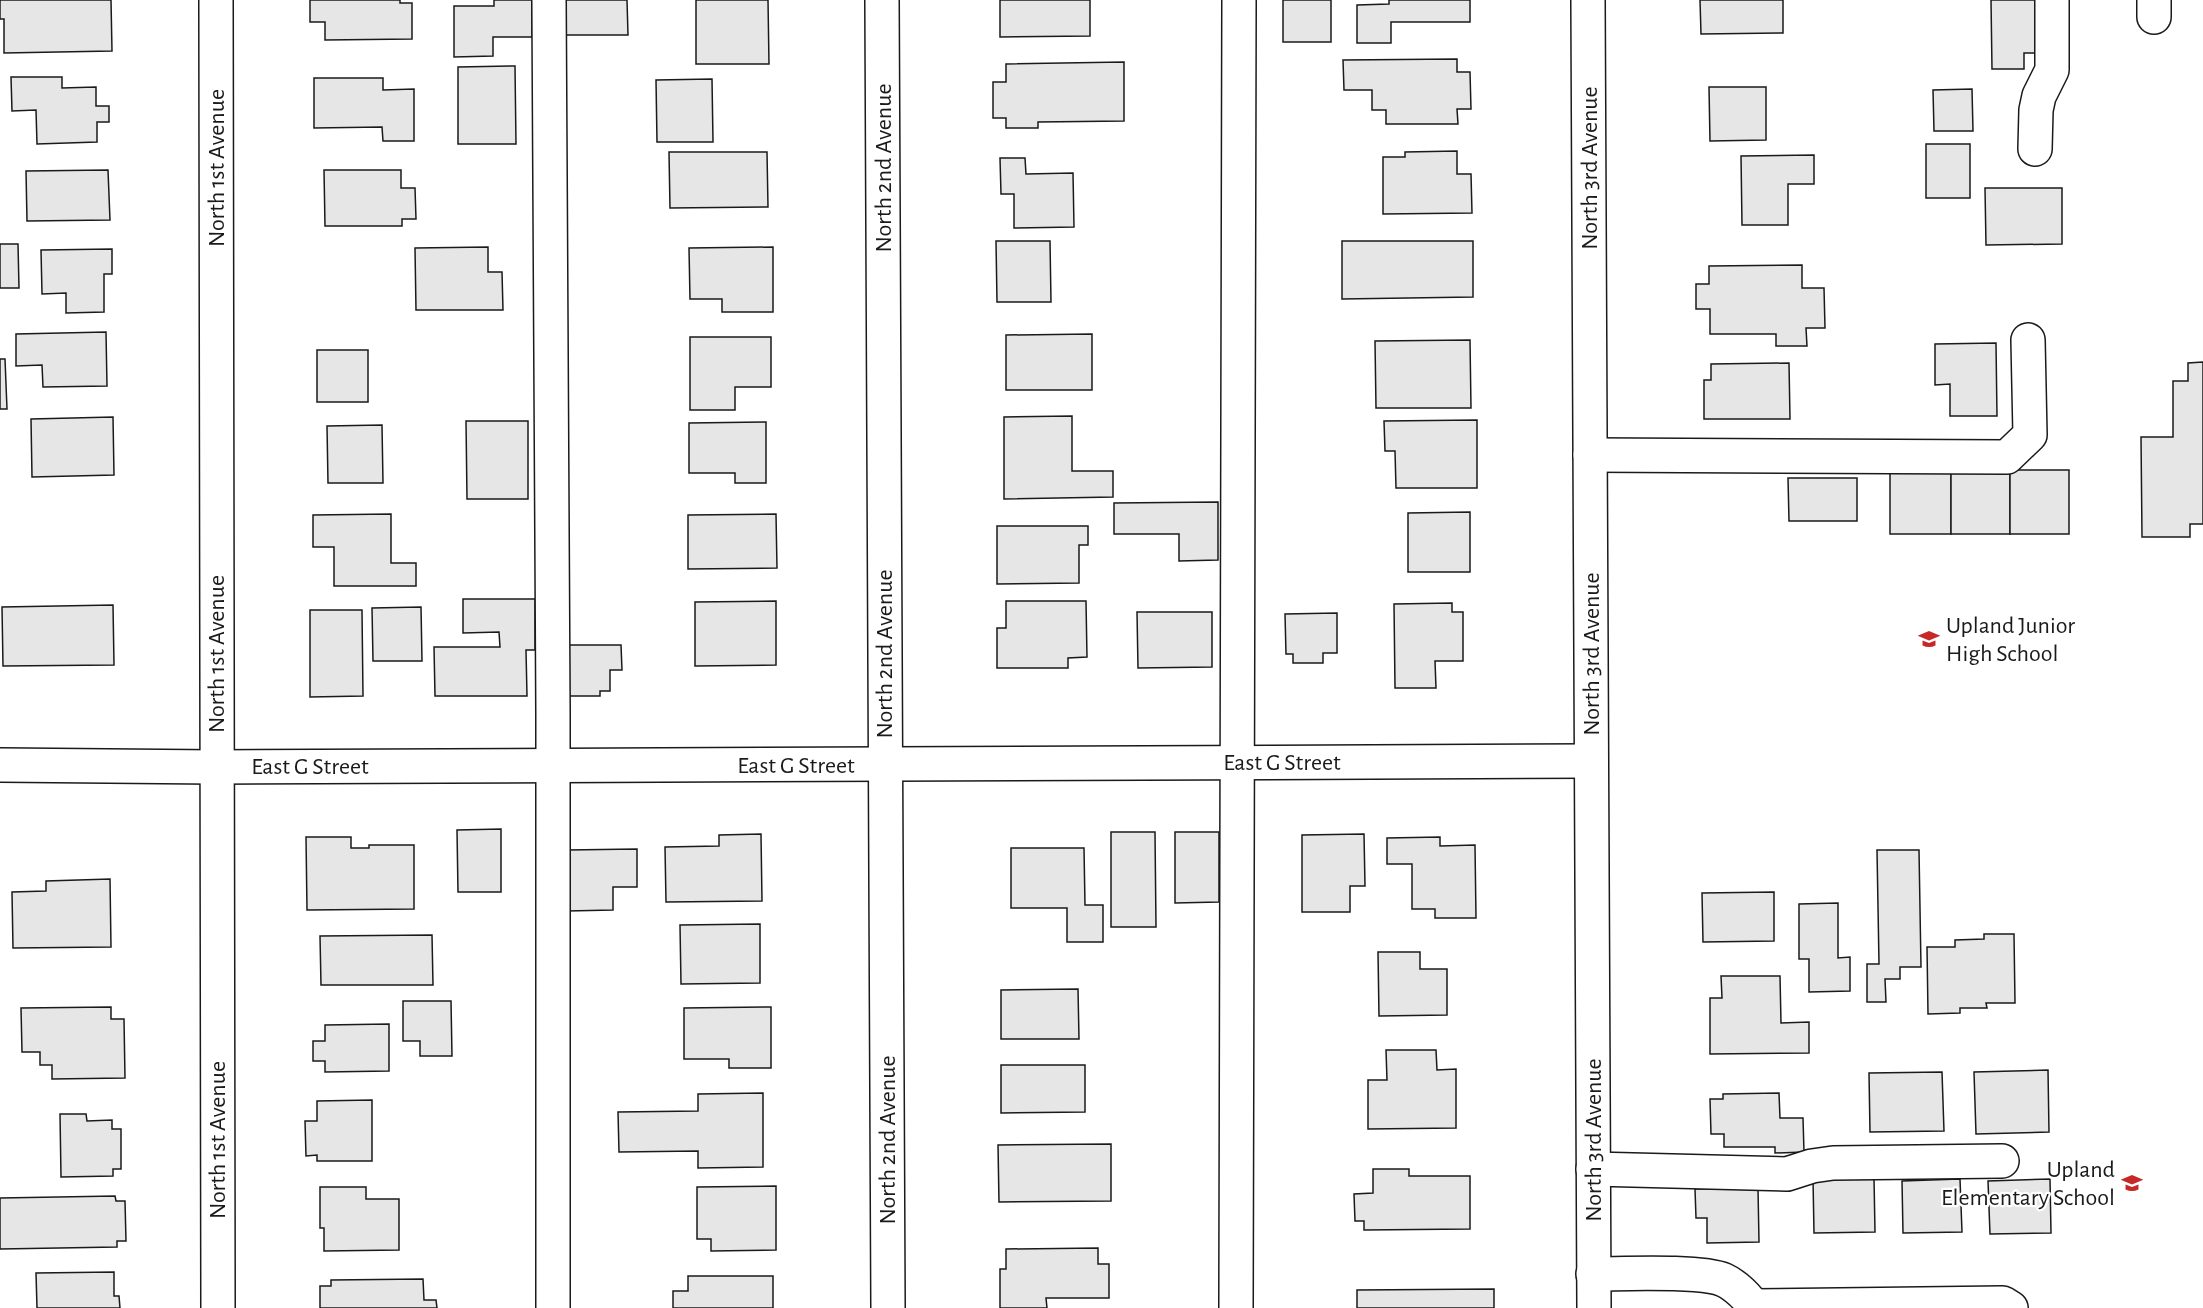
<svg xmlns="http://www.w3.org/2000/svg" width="2203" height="1308" viewBox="0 0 2203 1308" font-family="'Alegreya Sans',sans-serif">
  <rect width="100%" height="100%" fill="#fff"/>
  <g fill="#e6e6e6" stroke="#1a1a1a" stroke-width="1.5">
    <polygon points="0,0 111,0 112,51 4,53 4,19 0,19"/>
    <polygon points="310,0 400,0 400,3 412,3 412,39 325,40 325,22 310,22"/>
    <polygon points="494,0 532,0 532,37 493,37 493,56 454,57 454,6 494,6"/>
    <polygon points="566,0 627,0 628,35 566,35"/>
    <polygon points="696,0 768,0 769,64 696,64"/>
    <polygon points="1000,0 1090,0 1090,36 1000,37"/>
    <rect x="1283" y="0" width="48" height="42"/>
    <polygon points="1389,0 1470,0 1470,22 1391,22 1391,43 1357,43 1357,5 1389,4"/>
    <polygon points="1700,0 1783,0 1783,33 1701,34"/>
    <polygon points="1991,0 2040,0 2040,53 2024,53 2024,69 1992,69"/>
    <polygon points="1457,59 1457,72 1470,72 1471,109 1457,109 1458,124 1386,124 1386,110 1372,110 1372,90 1344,90 1343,60"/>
    <polygon points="1124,62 1124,121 1038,122 1038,128 1006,128 1006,118 993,118 993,82 1006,82 1006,64"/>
    <polygon points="515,66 516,144 458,144 458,67"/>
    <polygon points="11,77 62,77 62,88 96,87 96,106 109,106 109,122 97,122 97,142 37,144 36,110 12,111"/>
    <polygon points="314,78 383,78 383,90 414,89 414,141 383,141 382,127 314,128"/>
    <polygon points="712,79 713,142 657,142 656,80"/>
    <polygon points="1709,87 1766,87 1766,140 1710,141"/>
    <polygon points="1972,89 1973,131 1934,131 1933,90"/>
    <rect x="1926" y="144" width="44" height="54"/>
    <polygon points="1457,151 1457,174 1471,174 1472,213 1383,214 1383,157 1405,157 1405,152"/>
    <polygon points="669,152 767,152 768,207 670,208"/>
    <polygon points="1814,155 1814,184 1788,184 1788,225 1742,225 1741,156"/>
    <polygon points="1000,158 1025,158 1026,174 1073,173 1074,227 1014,228 1014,194 1001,194"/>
    <polygon points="108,170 110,220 27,221 26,171"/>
    <polygon points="324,170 401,170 401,188 415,188 416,219 402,219 402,226 325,226"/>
    <polygon points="1985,188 2062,188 2062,244 1986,245"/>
    <polygon points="996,241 1050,241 1051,302 997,302"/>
    <polygon points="1342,241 1473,241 1473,297 1342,299"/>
    <polygon points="0,244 18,244 19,288 0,288"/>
    <polygon points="488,247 488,272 502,272 503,310 416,310 415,248"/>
    <polygon points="773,247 773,312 722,312 722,299 690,299 689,248"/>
    <polygon points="112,249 112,274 104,274 104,312 66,313 66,293 42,294 41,250"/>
    <polygon points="1802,265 1802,288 1824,288 1825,328 1806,328 1807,346 1776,346 1776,334 1710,334 1710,309 1696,309 1696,284 1709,284 1709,266"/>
    <polygon points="106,332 107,386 43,387 42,365 16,366 16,334"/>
    <polygon points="1092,334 1092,390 1006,390 1006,335"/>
    <polygon points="690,337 771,337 771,387 735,387 735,410 690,410"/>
    <polygon points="1470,340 1471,408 1376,408 1375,341"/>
    <polygon points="1996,343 1997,416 1950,416 1950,384 1935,385 1935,344"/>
    <rect x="317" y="350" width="51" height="52"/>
    <polygon points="0,359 5,359 7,409 0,409"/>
    <polygon points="2203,362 2203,524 2190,524 2190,537 2142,537 2141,437 2173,437 2173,381 2188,381 2188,363"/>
    <polygon points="1789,363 1790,419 1704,419 1704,380 1711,380 1711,364"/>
    <polygon points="1072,416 1072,471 1113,471 1113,497 1004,499 1004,417"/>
    <polygon points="113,417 114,475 32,477 31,419"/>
    <polygon points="1477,420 1477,488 1396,488 1395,451 1385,451 1384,421"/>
    <polygon points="466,421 528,421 528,499 467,499"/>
    <polygon points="766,422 766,483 735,483 735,473 689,473 689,423"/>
    <polygon points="382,425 383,483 328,483 327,426"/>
    <rect x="1890" y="470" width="61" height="64"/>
    <rect x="1951" y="470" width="59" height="64"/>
    <rect x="2010" y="470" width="59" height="64"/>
    <polygon points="1788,478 1857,478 1857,521 1789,521"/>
    <polygon points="1218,502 1218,560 1179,561 1179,534 1114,534 1114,503"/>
    <polygon points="1470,512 1470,572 1408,572 1408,513"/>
    <polygon points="391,514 391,563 416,563 416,586 334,586 334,547 313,547 313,515"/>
    <polygon points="776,514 777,568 688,569 688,515"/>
    <polygon points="997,526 1088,526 1088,545 1079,545 1079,583 997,584"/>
    <polygon points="463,599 535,599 535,650 526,650 527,696 435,696 434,647 500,647 499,632 463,633"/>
    <polygon points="776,601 776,665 695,666 695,602"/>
    <polygon points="1006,601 1086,601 1087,657 1068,658 1068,668 997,668 997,628 1006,628"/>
    <polygon points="1452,603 1452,612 1463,612 1463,661 1435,661 1436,688 1395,688 1394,604"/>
    <polygon points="113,605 114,665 3,666 2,607"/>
    <polygon points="421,607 422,661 373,661 372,608"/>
    <polygon points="310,610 362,610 363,696 310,697"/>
    <polygon points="1137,612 1212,612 1212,667 1138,668"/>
    <polygon points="1337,613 1337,653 1323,653 1323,663 1293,663 1293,654 1286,654 1285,614"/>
    <polygon points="566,645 621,645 622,670 610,670 610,691 600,691 600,696 567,696"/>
    <polygon points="501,829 501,892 458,892 457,830"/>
    <polygon points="1111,832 1155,832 1156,927 1111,927"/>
    <polygon points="1175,832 1219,832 1219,902 1175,903"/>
    <polygon points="761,834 762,901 666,902 665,847 719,846 719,835"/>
    <polygon points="1364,834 1365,886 1350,886 1350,912 1302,912 1302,835"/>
    <polygon points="306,837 351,837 351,848 369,848 369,845 414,845 414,909 307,910"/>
    <polygon points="1440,837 1440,846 1475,845 1476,918 1435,918 1435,909 1412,909 1412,864 1387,864 1387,838"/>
    <polygon points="1011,848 1084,848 1085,905 1103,905 1103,942 1067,942 1067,908 1011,908"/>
    <polygon points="637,849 637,887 613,887 613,910 567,911 567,850"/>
    <polygon points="1877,850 1919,850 1921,967 1900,967 1900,979 1885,979 1886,1002 1867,1002 1867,964 1879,964"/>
    <polygon points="110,879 111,947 13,948 12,892 46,891 46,881"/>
    <polygon points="1774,892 1774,941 1703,942 1702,893"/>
    <polygon points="1838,903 1838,958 1850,957 1850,991 1809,992 1809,959 1799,959 1799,904"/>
    <polygon points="760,924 760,983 681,984 680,925"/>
    <polygon points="1984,934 2014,934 2015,1003 1986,1003 1987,1008 1960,1008 1960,1013 1928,1014 1927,947 1955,947 1955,940 1984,939"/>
    <polygon points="432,935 433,985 321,985 320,936"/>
    <polygon points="1378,952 1420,952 1420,969 1447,969 1447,1015 1379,1016"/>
    <polygon points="1721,976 1780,976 1781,1023 1809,1022 1809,1053 1710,1054 1710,998 1722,998"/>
    <polygon points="1078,989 1079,1039 1001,1039 1001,990"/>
    <polygon points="403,1001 451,1001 452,1056 420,1056 420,1041 403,1041"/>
    <polygon points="111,1007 111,1019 124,1019 125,1078 52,1079 52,1065 40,1065 40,1052 22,1052 21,1008"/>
    <polygon points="771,1007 771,1068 729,1068 729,1059 684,1059 684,1008"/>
    <polygon points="389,1024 389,1071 325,1072 325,1061 313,1061 313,1041 325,1041 325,1025"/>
    <polygon points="1386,1050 1436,1050 1437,1070 1456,1069 1456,1128 1368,1129 1368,1080 1387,1080"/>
    <polygon points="1001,1065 1085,1065 1085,1112 1001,1113"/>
    <polygon points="2048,1070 2049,1132 1976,1134 1974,1072"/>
    <polygon points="1942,1072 1944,1131 1870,1132 1869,1073"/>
    <polygon points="763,1093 763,1167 698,1168 698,1151 619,1152 618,1112 698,1111 698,1094"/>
    <polygon points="1779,1093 1780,1118 1803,1118 1804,1152 1775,1153 1775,1147 1724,1147 1724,1134 1711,1134 1710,1099 1723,1099 1723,1094"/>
    <polygon points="372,1100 372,1161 317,1161 317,1155 306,1156 305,1121 317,1121 317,1101"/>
    <polygon points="60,1114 86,1114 87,1121 112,1120 112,1129 121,1129 121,1169 113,1169 113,1176 61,1177"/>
    <polygon points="1111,1144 1111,1201 999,1202 998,1145"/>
    <polygon points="1373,1169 1409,1169 1409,1176 1470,1176 1470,1229 1364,1230 1364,1221 1355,1221 1354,1194 1373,1193"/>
    <polygon points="1874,1178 1875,1232 1814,1233 1813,1179"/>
    <polygon points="1960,1179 1962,1232 1903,1233 1902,1181"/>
    <polygon points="2050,1179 2051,1233 1990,1234 1988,1181"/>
    <polygon points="776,1186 776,1250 711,1251 711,1239 697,1239 697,1187"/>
    <polygon points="320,1187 366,1187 366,1199 399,1199 399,1250 324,1251 324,1228 320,1228"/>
    <polygon points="1758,1188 1759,1242 1707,1243 1707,1218 1696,1218 1695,1189"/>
    <polygon points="115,1196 116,1201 125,1201 126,1241 117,1241 117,1247 0,1249 0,1198"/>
    <polygon points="1098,1248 1098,1264 1109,1264 1109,1298 1046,1298 1047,1308 1000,1308 1000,1269 1006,1269 1006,1249"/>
    <polygon points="114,1272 114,1296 119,1296 120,1308 37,1308 36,1273"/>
    <polygon points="688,1276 773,1276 773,1308 673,1308 673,1291 688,1291"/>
    <polygon points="423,1279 424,1300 436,1300 437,1308 320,1308 320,1286 331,1286 331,1280"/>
    <polygon points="1494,1289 1494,1308 1357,1308 1357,1290"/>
  </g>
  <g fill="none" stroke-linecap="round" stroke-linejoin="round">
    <g stroke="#1a1a1a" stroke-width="36">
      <g id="minor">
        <polyline points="216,0 218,1308"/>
        <polyline points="549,0 553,712 553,1308"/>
        <polyline points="882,0 888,1308"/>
        <polyline points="1588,0 1594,1308"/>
        <polyline points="2154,0 2154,17"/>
        <polyline points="2035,149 2036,110 2039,96 2052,70 2052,0"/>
        <polyline points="1590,455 2007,457 2030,435 2028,340"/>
        <polyline points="0,765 216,767 1591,761"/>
        <polyline points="1593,1169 1787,1174 1812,1166 1833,1163 2002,1161"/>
        <path d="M1593 1274C1622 1274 1701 1270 1724 1280 1735 1285 1749 1298 1754 1308"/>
        <polyline points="1754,1306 2003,1303 2011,1308"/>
        <polyline points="1236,1308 1239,0"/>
      </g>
    </g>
    <use href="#minor" stroke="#fff" stroke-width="33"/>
  </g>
  <defs>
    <g id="school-bare" transform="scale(1.62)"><path d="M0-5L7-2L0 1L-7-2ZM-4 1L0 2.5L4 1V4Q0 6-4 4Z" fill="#c62828" stroke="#fff" stroke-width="2.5" paint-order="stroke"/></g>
  </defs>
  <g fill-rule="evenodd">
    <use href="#school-bare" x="1929" y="639"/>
    <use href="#school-bare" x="2132" y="1183"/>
  </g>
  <g text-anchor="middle" stroke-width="4.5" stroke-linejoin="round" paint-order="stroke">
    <g font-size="24" fill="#1a1a1a" stroke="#fff">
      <text transform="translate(216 168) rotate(-90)" y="8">North 1st Avenue</text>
      <text transform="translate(883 168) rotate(-90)" y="8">North 2nd Avenue</text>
      <text transform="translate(1589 168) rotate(-90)" y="8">North 3rd Avenue</text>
      <text transform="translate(216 654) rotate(-90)" y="8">North 1st Avenue</text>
      <text transform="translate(884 654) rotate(-90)" y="8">North 2nd Avenue</text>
      <text transform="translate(1591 654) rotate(-90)" y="8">North 3rd Avenue</text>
      <text x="1282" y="770">East G Street</text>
      <text x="796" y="773">East G Street</text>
      <text x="310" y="774">East G Street</text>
      <text transform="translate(217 1140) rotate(-90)" y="8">North 1st Avenue</text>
      <text transform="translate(887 1140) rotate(-90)" y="8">North 2nd Avenue</text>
      <text transform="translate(1593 1140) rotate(-90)" y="8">North 3rd Avenue</text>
    </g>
    <g font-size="24" fill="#1a1a1a" stroke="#fff" text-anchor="start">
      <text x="1946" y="633">Upland Junior<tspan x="1946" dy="28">High School</tspan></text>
      <text x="2115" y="1177" text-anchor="end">Upland<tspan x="2115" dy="28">Elementary School</tspan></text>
    </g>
  </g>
</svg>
